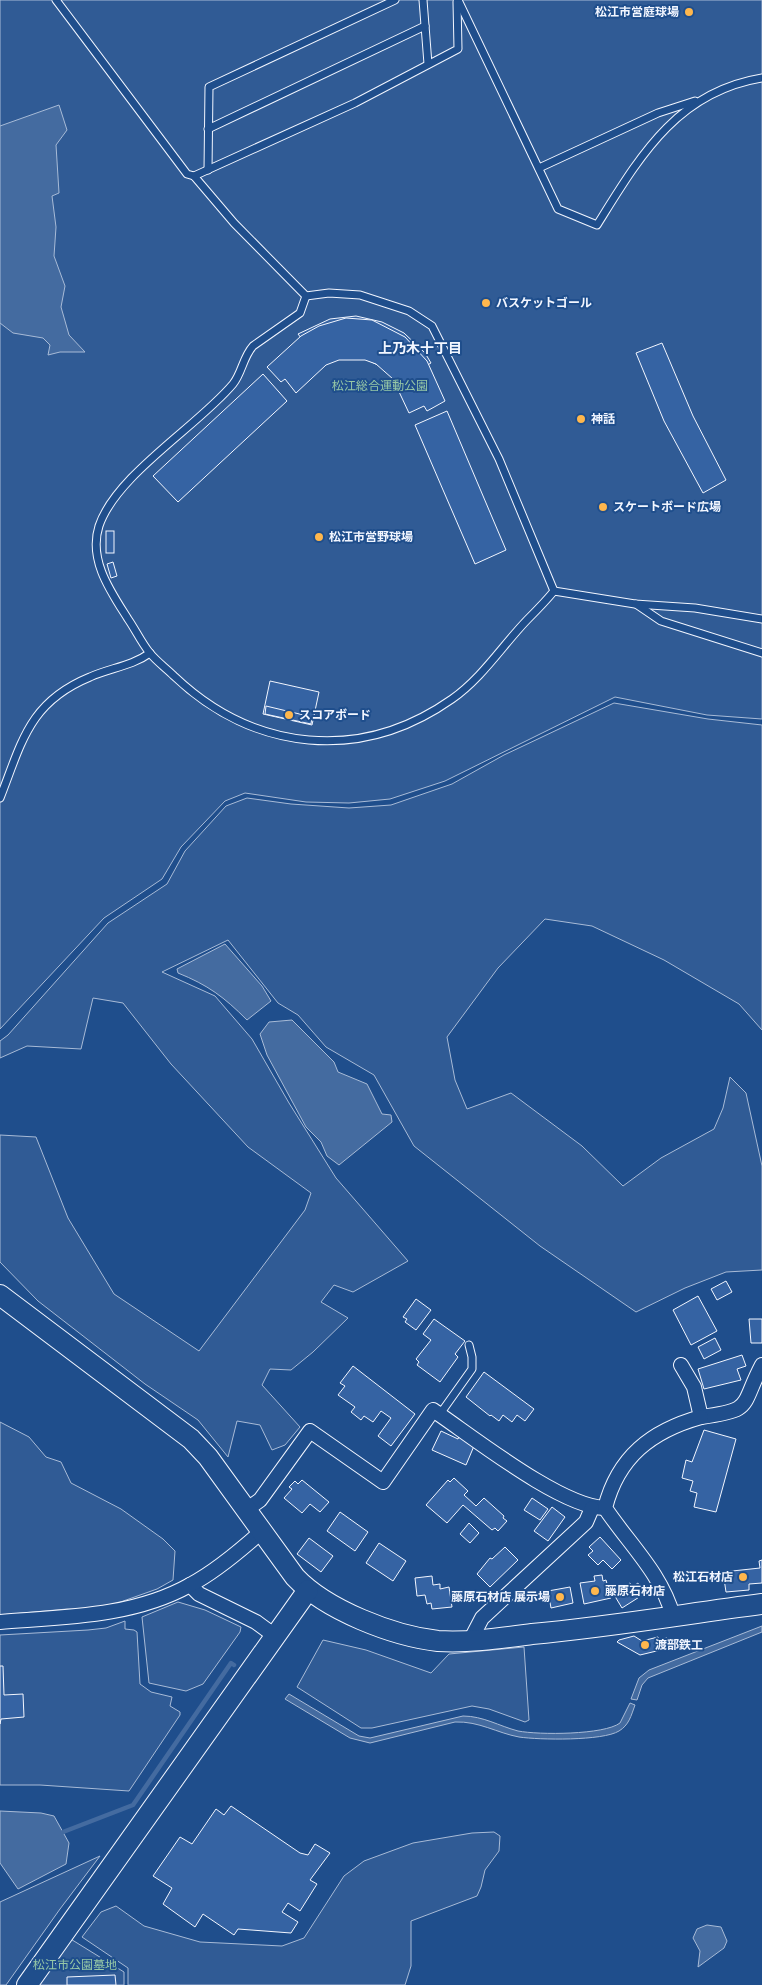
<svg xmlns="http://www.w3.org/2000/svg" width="762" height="1985" viewBox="0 0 762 1985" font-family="Signika,'Noto Sans JP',sans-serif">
  <rect width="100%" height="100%" fill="#1f4e8c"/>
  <g fill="#305b95" stroke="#a8bbd7">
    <polygon points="0,0 762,0 762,719 707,715 615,697 445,781 390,799 349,803 306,802 245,793 225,801 181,847 162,879 104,918 0,1029"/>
    <polygon points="614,703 708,719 762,725 762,1030 739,1004 664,960 592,926 545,919 498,968 447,1037 455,1080 467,1109 511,1093 582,1146 623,1186 661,1158 714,1129 723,1108 730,1077 746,1093 762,1166 762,1270 726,1272 685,1288 636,1312 540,1246 414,1146 374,1075 326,1047 298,1015 278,1003 228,940 162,972 215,996 252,1039 289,1103 336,1178 408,1261 353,1292 334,1285 321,1302 348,1318 313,1352 291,1370 270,1369 262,1385 300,1427 285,1445 272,1450 260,1425 237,1421 228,1457 198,1420 145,1384 38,1301 0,1262 0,1135 36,1137 68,1218 114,1294 199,1351 305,1210 311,1193 248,1147 171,1064 123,1003 93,998 81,1049 27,1046 0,1058 0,1041 8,1035 108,923 167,884 185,851 226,806 247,798 291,804 349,808 391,805 452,784 504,755"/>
    <polygon points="0,1422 29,1437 46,1457 61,1462 71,1483 121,1509 163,1539 175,1551 173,1580 157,1589 98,1610 67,1609 0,1615"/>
    <polygon points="178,1602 205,1610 241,1627 240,1632 203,1684 186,1691 149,1683 142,1617"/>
    <polygon points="125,1621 125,1629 134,1630 137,1632 140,1684 151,1692 172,1697 170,1706 180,1712 180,1715 129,1791 40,1785 0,1785 0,1635 88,1630 106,1628"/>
    <polygon points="323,1640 366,1650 431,1673 449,1654 524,1647 529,1720 525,1722 489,1709 472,1706 372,1728 361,1728 297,1687"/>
    <polygon points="494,1832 500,1836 499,1851 485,1870 481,1887 477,1896 411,1921 411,1966 405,1985 128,1985 128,1968 82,1937 101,1912 116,1906 144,1926 200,1942 282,1946 304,1938 344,1876 364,1861 413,1843 472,1833"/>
    <polygon points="100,1856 60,1909 6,1985 0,1985 0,1902"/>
    <polygon points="69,1938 124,1972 124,1985 38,1985"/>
  </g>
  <g fill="#446ba0" stroke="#a8bbd7">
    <polygon points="59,105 67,130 56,145 59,193 52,196 56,227 54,256 65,286 61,307 69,335 85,352 60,352 48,355 50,345 43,338 13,333 0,323 0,126"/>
    <path d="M225 944 262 986 271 1001 247 1020C224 997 208 985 178 973L177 969Z"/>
    <polygon points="292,1020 334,1062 338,1072 367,1084 382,1114 391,1115 392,1122 339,1165 327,1156 321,1142 306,1127 267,1055 260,1034 269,1022"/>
    <polygon points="762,1626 762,1632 648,1678 642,1685 637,1700 631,1699 639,1678 649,1670"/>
    <path d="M289 1694 359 1736 370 1738 463 1716C483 1716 499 1726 518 1731 539 1735 604 1735 620 1723L630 1703 635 1705C631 1716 629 1725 619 1731 603 1741 539 1740 519 1737 497 1733 479 1721 455 1722L370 1743 350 1738 285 1699Z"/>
    <polygon points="0,1811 41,1813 54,1816 69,1843 66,1864 18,1889 0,1863"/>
    <polygon points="707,1925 721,1927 727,1941 724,1948 698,1967 700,1951 693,1938 697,1929"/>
  </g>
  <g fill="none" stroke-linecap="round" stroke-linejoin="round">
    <polyline stroke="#446ba0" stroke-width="4.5" points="63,1832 133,1805 231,1663 234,1665"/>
  </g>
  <g fill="#3563a3" stroke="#f2f6ff">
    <polygon points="356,316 382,322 404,333 425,353 431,363 398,382 384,368 363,358 339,358 322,365 298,334 330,319"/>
    <polygon points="346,318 372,320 405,337 427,361 445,401 427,411 424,406 409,413 393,379 376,364 365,360 339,360 326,365 296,393 285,379 281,382 267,367 301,336 319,326"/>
    <polygon points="662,343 693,416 726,480 703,493 664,421 636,353"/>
    <polygon points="263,374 287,401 178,502 153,476"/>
    <polygon points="447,411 506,550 475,564 415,425"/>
    <rect x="106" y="531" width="8" height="22"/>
    <polygon points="113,562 117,576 111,578 107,564"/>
    <polygon points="270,681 319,692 312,725 263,714"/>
    <polygon points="266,706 312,717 311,724 265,714"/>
    <polygon points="726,1281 732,1292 717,1300 711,1289"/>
    <polygon points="698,1296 717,1331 691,1345 673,1310"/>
    <polygon points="416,1299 431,1310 416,1330 405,1322 407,1319 403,1317"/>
    <polygon points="434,1319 465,1341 455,1354 458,1357 440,1382 417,1365 419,1362 416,1359 431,1340 423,1334"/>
    <polygon points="749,1319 762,1319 762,1343 751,1343"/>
    <polygon points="715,1338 721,1350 704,1359 698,1347"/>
    <polygon points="742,1355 746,1366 737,1369 741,1380 704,1389 698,1369"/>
    <polygon points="353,1366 415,1414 391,1446 378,1436 391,1418 381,1411 373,1422 364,1416 361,1420 351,1412 355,1407 338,1395 345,1386 340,1383"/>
    <polygon points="484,1372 534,1409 525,1421 517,1415 512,1422 503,1415 499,1421 491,1415 490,1416 466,1397"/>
    <polygon points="704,1430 736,1439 716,1512 694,1507 697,1493 690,1491 693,1481 682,1478 686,1460 692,1462"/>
    <polygon points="441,1431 458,1439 459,1436 474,1446 466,1465 432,1450"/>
    <polygon points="454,1478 468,1491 464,1495 476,1506 484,1498 504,1516 503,1518 507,1521 498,1531 495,1528 492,1530 463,1505 447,1523 426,1505 448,1480 450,1482"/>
    <polygon points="302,1480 329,1502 320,1512 310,1504 302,1513 284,1498 292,1489 289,1487 295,1481 298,1484"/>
    <polygon points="532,1498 548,1509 540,1520 524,1510"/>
    <polygon points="552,1507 565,1517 548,1541 534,1531"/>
    <polygon points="340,1512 368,1532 355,1551 327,1531"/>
    <polygon points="469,1523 479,1533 470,1543 460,1534"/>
    <polygon points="600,1537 621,1560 612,1569 603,1560 598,1565 588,1555 593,1551 589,1547"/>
    <polygon points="309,1538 333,1556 321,1572 297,1554"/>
    <polygon points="379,1543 406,1561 393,1581 366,1563"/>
    <polygon points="505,1547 518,1560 490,1587 477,1574 490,1558 492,1559"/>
    <polygon points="762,1560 762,1583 749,1584 749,1590 726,1592 723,1572 760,1568 759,1561"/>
    <polygon points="602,1575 603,1581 606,1580 611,1598 584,1604 580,1583 595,1581 594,1576"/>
    <polygon points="432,1576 433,1585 440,1584 440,1589 449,1587 452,1607 432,1609 431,1603 427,1604 425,1595 417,1596 415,1578"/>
    <polygon points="630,1583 632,1587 638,1583 644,1594 622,1608 613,1593"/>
    <polygon points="570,1587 573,1603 551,1608 548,1591"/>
    <polygon points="634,1636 642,1641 658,1637 659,1640 667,1638 669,1648 640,1655 617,1642 619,1640"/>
    <polygon points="0,1666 3,1666 4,1695 23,1694 24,1717 1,1719 0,1724"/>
    <polygon points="231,1806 300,1853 308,1855 315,1844 330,1853 310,1880 317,1884 300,1911 288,1903 282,1912 298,1922 291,1933 238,1929 234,1935 203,1914 195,1927 163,1904 172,1888 153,1876 180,1837 192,1844 216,1809 224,1815"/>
    <polygon points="115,1975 116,1985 67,1985 67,1977"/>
  </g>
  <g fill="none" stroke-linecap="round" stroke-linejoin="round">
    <g stroke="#f2f6ff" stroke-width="9">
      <g id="lane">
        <polyline points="56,0 187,174 194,176 234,223 306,296 329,293 360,295 409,311 432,326 499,459 554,591"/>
        <polyline points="423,0 428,64"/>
        <path d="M458 0 558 209 597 225C639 158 676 92 762 78"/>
        <polyline points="208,129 425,26"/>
        <polyline points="539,168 658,113 695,101"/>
        <polyline points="208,170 209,87 395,0"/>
        <polyline points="194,176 355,103 458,49 457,2"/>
        <path d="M306 296 300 313 253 346C243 357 242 373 233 384 198 426 116 475 99 526 88 560 111 592 128 619 135 629 141 642 149 652 156 661 166 668 174 676 254 752 361 763 452 699 482 678 502 646 527 620 536 611 545 602 554 591"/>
        <polyline points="554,591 635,604 695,608 762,619"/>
        <polyline points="636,604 661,621 762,653"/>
        <path d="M0 798C22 742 29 702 90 677 110 668 132 666 150 653"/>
        <polyline points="440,1414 472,1369 472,1357 469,1345"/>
      </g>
    </g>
    <g stroke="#f2f6ff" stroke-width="16">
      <g id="street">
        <path d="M681 1365 694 1387 701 1417C754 1410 740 1407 762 1365"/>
        <path d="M246 1510 260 1500 310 1431 383 1482 433 1410C473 1437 561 1507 605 1508"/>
        <polyline points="190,1585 199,1594 256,1622 275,1636"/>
        <path d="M673 1616C661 1573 629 1544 605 1508 618 1457 651 1431 701 1417"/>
        <path d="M0 1622C64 1617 133 1617 190 1585 213 1573 242 1549 261 1532"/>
        <polyline points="470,1641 482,1618 586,1522 592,1508"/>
      </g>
    </g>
    <g stroke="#f2f6ff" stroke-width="22">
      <g id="secondary">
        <path d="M0 1295 191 1439 208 1457 295 1577C326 1610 393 1636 438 1641 469 1643 502 1638 532 1634 609 1627 685 1614 762 1604"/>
        <polyline points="27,1985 308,1590"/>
      </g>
    </g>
    <use href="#lane" stroke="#1f4e8c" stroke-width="7"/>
    <use href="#street" stroke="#1f4e8c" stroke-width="14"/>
    <use href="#secondary" stroke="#1f4e8c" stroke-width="20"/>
  </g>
  <g fill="#ffb74d" stroke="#1f4e8c" stroke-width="2">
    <circle cx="689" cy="12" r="5"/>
    <circle cx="486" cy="303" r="5"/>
    <circle cx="581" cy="419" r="5"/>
    <circle cx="603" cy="507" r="5"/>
    <circle cx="319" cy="537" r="5"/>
    <circle cx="289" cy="715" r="5"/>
    <circle cx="743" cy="1577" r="5"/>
    <circle cx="595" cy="1591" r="5"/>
    <circle cx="560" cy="1597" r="5"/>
    <circle cx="645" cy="1645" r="5"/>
  </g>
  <g text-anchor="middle" stroke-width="4" stroke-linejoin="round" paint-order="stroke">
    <g font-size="12" font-weight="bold" fill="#f2f6ff" stroke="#1f4e8c" text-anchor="start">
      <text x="679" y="16" text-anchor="end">松江市営庭球場</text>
      <text x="496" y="307">バスケットゴール</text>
      <text x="591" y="423">神話</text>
      <text x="613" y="511">スケートボード広場</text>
      <text x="329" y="541">松江市営野球場</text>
      <text x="299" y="719">スコアボード</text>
      <text x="733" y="1581" text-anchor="end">松江石材店</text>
      <text x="605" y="1595">藤原石材店</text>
      <text x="550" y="1601" text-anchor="end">藤原石材店 展示場</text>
      <text x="655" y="1649">渡部鉄工</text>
    </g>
    <g font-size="12" fill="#97c8a6" stroke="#1f4e8c">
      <text x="380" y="390">松江総合運動公園</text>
      <text x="75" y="1969">松江市公園墓地</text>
    </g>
    <g font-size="14" font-weight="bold" fill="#f2f6ff" stroke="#1f4e8c">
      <text x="420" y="353">上乃木十丁目</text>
    </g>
  </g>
</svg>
